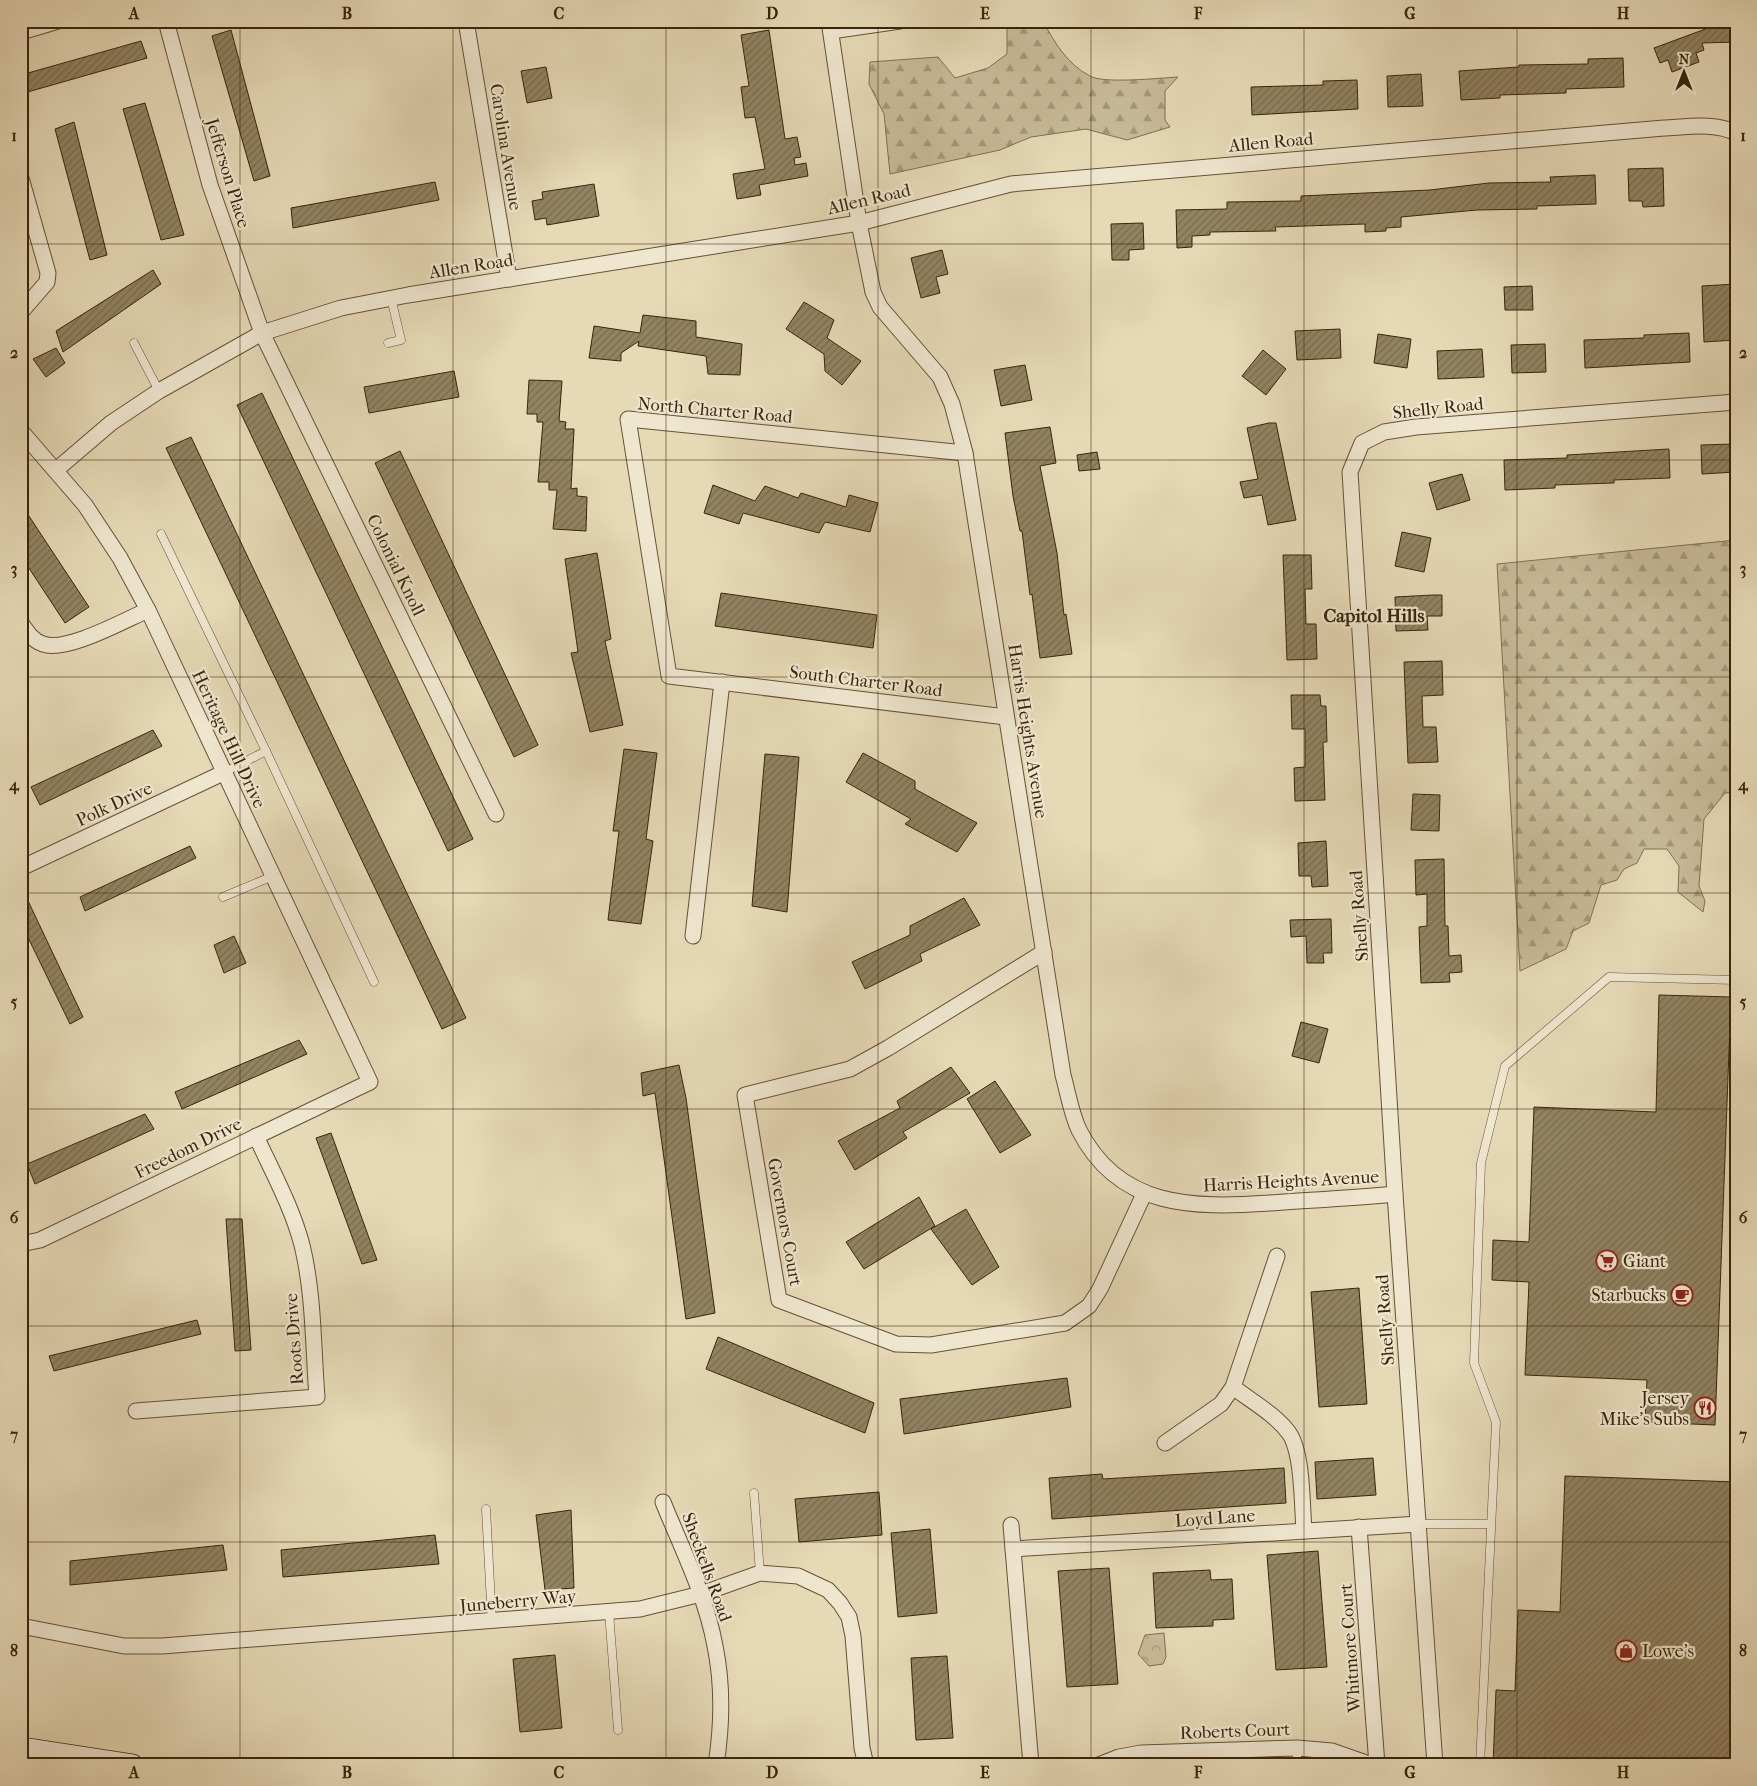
<svg xmlns="http://www.w3.org/2000/svg" width="1757" height="1786" viewBox="0 0 1757 1786" font-family="'IM FELL French Canon',serif">
  <defs>
    <pattern id="forest-firs" width="22" height="20" patternUnits="userSpaceOnUse" patternTransform="scale(1.25)"><rect width="22" height="20" fill="#c8ba99"/><path d="M5 1l3.5 6h-7zM16 11l3.5 6h-7z" fill="#a3977b"/></pattern>
    <pattern id="park-crowns" width="20" height="18" patternUnits="userSpaceOnUse" patternTransform="scale(1.25)"><rect width="20" height="18" fill="#c8ba99"/><path d="M2 6a3 3 0 1 1 6 0M12 15a3 3 0 1 1 6 0" fill="none" stroke="#a3977b"/></pattern>
    <pattern id="building-hatch" width="6" height="6" patternUnits="userSpaceOnUse" patternTransform="scale(1.25)"><rect width="6" height="6" fill="#928363"/><path d="M-1 1l2-2M0 6l6-6M5 7l2-2" fill="none" stroke="#786b50"/></pattern>
  </defs>
  <rect width="100%" height="100%" fill="#e6d9b6"/>
  <filter id="stains"><feTurbulence type="fractalNoise" baseFrequency=".004" numOctaves="4"/><feColorMatrix values="0 0 0 0 .2 0 0 0 0 .09 0 0 0 0 .02 0 0 0 .5 -.17"/></filter>
  <radialGradient id="worn" r=".72"><stop offset=".6" stop-color="#630" stop-opacity="0"/><stop offset="1" stop-color="#630" stop-opacity=".3"/></radialGradient>
  <g fill="url(#forest-firs)" stroke="#807052">
    <path d="M1013 21H1043C1054 42 1068 65 1090 76 1103 84 1160 78 1178 77L1165 91V120L1170 127 1127 140 1086 129 1031 137 1000 150 890 174 884 114 869 84 870 62 938 57 955 78 988 68 1007 54V22Z"/>
    <polygon points="1736,540 1736,792 1725,793 1704,819 1699,886 1705,901 1703,912 1678,892 1679,866 1667,849 1644,849 1637,863 1624,869 1617,880 1601,885 1589,923 1573,931 1566,949 1520,971 1497,564"/>
  </g>
  <polygon fill="url(#park-crowns)" stroke="#807052" points="1164,1633 1166,1657 1163,1664 1149,1666 1138,1654 1145,1635"/>
  <g fill="url(#building-hatch)" stroke="#38250a">
    <polygon points="1719,21 1736,21 1736,42 1702,43 1704,50 1696,53 1699,62 1672,72 1668,60 1660,63 1654,48 1719,24"/>
    <polygon points="231,30 270,176 254,181 212,36"/>
    <polygon points="769,30 785,139 797,137 801,157 794,158 795,165 806,163 808,176 759,185 761,195 737,199 733,174 765,169 755,117 745,118 741,87 749,86 741,35"/>
    <polygon points="141,41 147,58 24,93 21,75"/>
    <polygon points="1623,58 1624,87 1566,89 1566,93 1500,95 1500,98 1461,100 1459,71 1519,67 1519,65 1588,64 1588,59"/>
    <polygon points="546,67 552,98 527,103 521,71"/>
    <polygon points="1421,74 1423,106 1388,107 1387,76"/>
    <polygon points="1357,80 1358,109 1252,115 1251,87 1323,85 1323,81"/>
    <polygon points="145,103 184,235 161,240 123,109"/>
    <polygon points="74,122 107,255 90,260 55,129"/>
    <polygon points="1663,168 1664,206 1643,207 1642,201 1629,201 1628,169"/>
    <polygon points="1595,175 1596,204 1537,206 1537,209 1477,210 1401,217 1401,227 1386,228 1386,231 1365,232 1365,224 1275,227 1276,231 1210,232 1210,235 1192,236 1192,247 1177,248 1176,210 1227,209 1227,202 1301,201 1301,196 1430,190 1489,183 1551,182 1550,177"/>
    <polygon points="435,182 439,200 293,228 291,208"/>
    <polygon points="594,184 599,216 547,225 546,218 535,220 532,201 543,199 542,192"/>
    <polygon points="1143,223 1144,249 1129,250 1129,260 1112,260 1111,224"/>
    <polygon points="942,250 948,274 936,277 940,293 921,298 911,258"/>
    <polygon points="153,270 161,284 63,352 56,331"/>
    <polygon points="1736,284 1736,340 1704,342 1702,286"/>
    <polygon points="1532,286 1533,310 1505,310 1504,287"/>
    <polygon points="804,302 834,320 827,338 861,361 842,385 825,371 824,354 786,329"/>
    <polygon points="643,315 696,321 696,337 742,344 740,375 708,374 706,356 638,346 639,341 621,353 621,361 589,358 594,326 640,333"/>
    <polygon points="1340,329 1341,358 1297,360 1295,331"/>
    <polygon points="1689,333 1690,362 1585,368 1584,340 1644,338 1644,335"/>
    <polygon points="1378,334 1411,339 1407,368 1374,363"/>
    <polygon points="1545,344 1546,372 1512,373 1511,345"/>
    <polygon points="56,348 65,363 46,377 33,359"/>
    <polygon points="1482,349 1484,377 1438,379 1437,351"/>
    <polygon points="1263,350 1286,369 1266,395 1242,376"/>
    <polygon points="1025,365 1032,400 1001,406 994,370"/>
    <polygon points="454,371 459,397 369,413 364,387"/>
    <polygon points="529,380 562,381 559,421 566,422 565,429 574,429 571,489 577,488 577,496 587,497 586,531 553,529 557,490 549,490 549,482 538,482 543,422 537,422 537,414 527,414"/>
    <polygon points="262,393 473,839 448,851 237,405"/>
    <polygon points="1269,423 1276,423 1296,520 1268,525 1262,495 1244,498 1240,482 1258,479 1247,428"/>
    <polygon points="1050,427 1056,463 1040,466 1057,553 1064,615 1066,614 1072,654 1040,658 1032,594 1030,595 1022,531 1020,531 1013,496 1005,433"/>
    <polygon points="191,437 466,1018 442,1029 166,448"/>
    <polygon points="1734,444 1736,472 1702,474 1701,445"/>
    <polygon points="1669,449 1670,478 1614,480 1614,483 1555,485 1555,488 1505,490 1504,460 1567,458 1567,455"/>
    <polygon points="400,451 538,745 514,757 375,463"/>
    <polygon points="1097,452 1100,469 1079,471 1077,455"/>
    <polygon points="1462,474 1470,500 1437,510 1429,483"/>
    <polygon points="713,485 755,501 765,486 798,498 801,493 846,507 849,495 878,503 870,532 825,522 819,533 743,513 739,524 704,513"/>
    <polygon points="21,504 89,607 65,623 21,556"/>
    <polygon points="1402,532 1431,538 1424,572 1395,566"/>
    <polygon points="597,553 611,639 605,641 623,725 590,732 571,653 578,652 565,559"/>
    <polygon points="1283,555 1311,555 1312,589 1305,589 1306,624 1316,624 1317,659 1287,660"/>
    <polygon points="721,593 877,615 873,648 715,626"/>
    <polygon points="1433,595 1442,595 1442,616 1427,616 1428,630 1396,631 1395,597"/>
    <polygon points="1442,661 1443,695 1422,696 1423,727 1436,727 1438,762 1408,763 1404,662"/>
    <polygon points="1291,695 1320,695 1321,706 1326,706 1327,742 1323,742 1325,800 1295,801 1294,768 1305,767 1305,729 1292,729"/>
    <polygon points="153,730 162,746 40,805 31,787"/>
    <polygon points="624,749 657,753 646,839 653,841 641,924 608,920 619,831 613,831"/>
    <polygon points="863,753 915,781 915,789 977,823 957,852 905,824 911,819 846,782"/>
    <polygon points="765,754 799,757 787,912 752,906"/>
    <polygon points="1413,794 1440,795 1439,831 1411,830"/>
    <polygon points="1326,841 1328,886 1312,887 1311,876 1299,876 1298,843"/>
    <polygon points="190,846 196,858 85,911 80,897"/>
    <polygon points="1444,859 1445,926 1448,926 1449,956 1461,955 1462,972 1449,973 1450,982 1421,983 1419,927 1427,926 1427,894 1416,895 1415,860"/>
    <polygon points="21,886 83,1017 70,1024 21,923"/>
    <polygon points="964,898 980,925 920,954 922,961 865,989 852,962 910,935 910,926"/>
    <polygon points="1331,919 1332,953 1323,953 1324,963 1307,963 1306,936 1291,937 1290,920"/>
    <polygon points="234,936 246,963 224,973 214,945"/>
    <polygon points="1659,995 1731,997 1715,1425 1645,1422 1647,1380 1525,1375 1529,1282 1492,1280 1493,1240 1529,1242 1534,1107 1656,1112"/>
    <polygon points="1301,1022 1328,1029 1319,1063 1292,1056"/>
    <polygon points="299,1040 307,1054 182,1109 175,1092"/>
    <polygon points="679,1065 686,1098 715,1313 686,1319 655,1093 643,1096 641,1073"/>
    <polygon points="951,1067 970,1093 903,1132 907,1138 855,1170 838,1141 900,1108 897,1101"/>
    <polygon points="995,1081 1031,1135 1000,1153 967,1099"/>
    <polygon points="145,1114 154,1129 35,1184 27,1164"/>
    <polygon points="331,1133 377,1260 362,1264 316,1138"/>
    <polygon points="919,1197 935,1226 864,1269 846,1242"/>
    <polygon points="966,1209 999,1267 972,1285 931,1229"/>
    <polygon points="226,1219 242,1219 251,1350 235,1351"/>
    <polygon points="1359,1288 1367,1404 1319,1407 1311,1292"/>
    <polygon points="197,1320 201,1334 54,1371 49,1356"/>
    <polygon points="718,1337 874,1403 865,1433 706,1369"/>
    <polygon points="1067,1378 1071,1407 904,1434 900,1399"/>
    <polygon points="1373,1458 1376,1495 1317,1499 1315,1462"/>
    <polygon points="1284,1468 1286,1503 1052,1519 1049,1478 1102,1474 1103,1479"/>
    <polygon points="1565,1476 1736,1482 1736,1765 1493,1765 1496,1690 1515,1691 1518,1610 1560,1612"/>
    <polygon points="879,1492 882,1535 799,1542 795,1499"/>
    <polygon points="571,1510 574,1588 545,1590 536,1515"/>
    <polygon points="930,1529 937,1613 898,1617 891,1533"/>
    <polygon points="435,1535 439,1564 283,1577 281,1550"/>
    <polygon points="223,1545 227,1570 70,1585 70,1561"/>
    <polygon points="1318,1551 1327,1667 1276,1670 1267,1555"/>
    <polygon points="1109,1568 1118,1684 1067,1687 1058,1571"/>
    <polygon points="1210,1570 1211,1580 1232,1579 1234,1619 1213,1620 1213,1626 1156,1628 1153,1573"/>
    <polygon points="555,1655 562,1728 520,1732 513,1659"/>
    <polygon points="947,1656 953,1738 916,1740 911,1658"/>
  </g>
  <g fill="none" stroke-linecap="round" stroke-linejoin="round">
    <g stroke="#645235" stroke-width="9">
      <g id="service">
        <polyline points="134,343 159,391"/>
        <polyline points="388,343 401,340 391,298"/>
        <polyline points="161,534 266,751 374,982"/>
        <polyline points="223,773 266,751"/>
        <polyline points="223,897 273,876"/>
        <polyline points="754,1493 760,1573"/>
        <polyline points="486,1509 492,1622"/>
        <polyline points="1419,1524 1490,1524"/>
        <polyline points="609,1612 618,1730"/>
        <polyline points="1297,1748 1297,1765"/>
        <polyline points="1480,1765 1496,1422 1474,1363 1481,1163 1505,1066 1609,977 1736,980"/>
      </g>
    </g>
    <g stroke="#645235" stroke-width="17">
      <g id="minor">
        <polyline points="166,21 210,185 262,333 496,814"/>
        <polyline points="466,21 509,279"/>
        <path d="M829 21 859 223 873 292 880 307 940 377 952 404 965 453 1063 1075C1068 1093 1071 1113 1079 1130 1119 1209 1194 1208 1270 1203 1312 1200 1353 1198 1395 1194"/>
        <polyline points="831,31 900,21"/>
        <polyline points="21,32 58,21"/>
        <polyline points="21,178 48,273 47,282 21,312"/>
        <polyline points="21,431 85,505 120,558 148,610 370,1082 40,1240 21,1244"/>
        <polyline points="965,453 628,419 669,676 1006,717"/>
        <path d="M56 470 111 423 159 391 262 333 341 308 408 295 859 223 1011 184 1664 128C1686 127 1716 122 1736 133"/>
        <path d="M21 623C27 632 33 641 43 644 66 653 125 620 148 610"/>
        <polyline points="21,868 223,773"/>
        <polyline points="693,936 722,682"/>
        <polyline points="1044,952 888,1048 850,1069 745,1095 779,1300 896,1344 931,1345 1065,1323 1089,1306 1100,1289 1144,1194"/>
        <path d="M1233 1387C1251 1401 1275 1414 1289 1433 1303 1453 1302 1506 1304 1531"/>
        <path d="M136 1411 317 1397C313 1347 314 1294 302 1245 292 1207 272 1171 256 1136"/>
        <polyline points="1165,1443 1221,1404 1233,1387 1277,1256"/>
        <path d="M663 1502C682 1549 706 1596 715 1646 723 1685 722 1726 716 1765"/>
        <polyline points="1011,1525 1031,1765"/>
        <polyline points="1359,1527 1377,1765"/>
        <polyline points="1013,1549 1419,1524"/>
        <polyline points="21,1626 124,1646 162,1646 640,1609 701,1594 760,1573 798,1576 828,1590 840,1603 849,1617 853,1636 862,1748 866,1765"/>
        <polyline points="1099,1765 1119,1757 1141,1753 1297,1748 1332,1751 1372,1765"/>
        <polyline points="1435,1765 1395,1194 1350,472 1362,443 1384,432 1416,427 1736,402"/>
      </g>
    </g>
    <g stroke="#38250a" stroke-width="23">
      <polyline id="secondary" points="21,1748 132,1765"/>
    </g>
    <use href="#service" stroke="#efe6d0" stroke-width="8"/>
    <use href="#minor" stroke="#efe6d0" stroke-width="15"/>
    <use href="#secondary" stroke="#efe6d0" stroke-width="21"/>
  </g>
  <path fill="none" stroke="#38250a" stroke-width="1" stroke-opacity="0.55" d="M240 21V1765M453 21V1765M666 21V1765M878 21V1765M1091 21V1765M1304 21V1765M1517 21V1765M21 244H1736M21 460H1736M21 677H1736M21 893H1736M21 1109H1736M21 1326H1736M21 1542H1736"/>
  <defs>
    <g id="supermarket-ring" transform="scale(1.125)"><circle r="9.5" fill="#efe6d0" stroke="#8f2418" stroke-width="1.5"/><path d="M-6-5.5h2.5l.6 2H6L4.5 2H-2.5L-4.4-4H-6ZM-1.5 3.2a1.3 1.3 0 1 0 .1 0ZM3 3.2a1.3 1.3 0 1 0 .1 0Z" fill="#8f2418"/></g>
    <g id="cafe-ring" transform="scale(1.125)"><circle r="9.5" fill="#efe6d0" stroke="#8f2418" stroke-width="1.5"/><path d="M-5.5-4.5H6V0H3Q3 3.5 0 3.5H-2.5Q-5.5 3.5-5.5 0ZM3-3.2v2h1.7v-2ZM-6 4.5H4V6H-6Z" fill="#8f2418"/></g>
    <g id="restaurant-ring" transform="scale(1.125)"><circle r="9.5" fill="#efe6d0" stroke="#8f2418" stroke-width="1.5"/><path d="M-5-6h1v4h1v-4h1v4h1v-4h1v5L-1.5 .5V6h-2V.5L-5-1ZM5-6V6H3V1.5H1.5Q1.5-4 5-6Z" fill="#8f2418"/></g>
    <g id="shop-ring" transform="scale(1.125)"><circle r="9.5" fill="#efe6d0" stroke="#8f2418" stroke-width="1.5"/><path d="M-5-2.5h2.3a2.7 3.5 0 0 1 5.4 0H5L5.5 6h-11ZM-1.5-2.5h3a1.5 2.3 0 0 0-3 0Z" fill="#8f2418"/></g>
  </defs>
  <g fill-rule="evenodd">
    <use href="#supermarket-ring" x="1607" y="1261"/>
    <use href="#cafe-ring" x="1682" y="1295"/>
    <use href="#restaurant-ring" x="1705" y="1408"/>
    <use href="#shop-ring" x="1626" y="1651"/>
  </g>
  <g text-anchor="middle" stroke-width="4.5" stroke-linejoin="round" paint-order="stroke">
    <g font-size="18" fill="#38250a" stroke="#efe6d0">
      <text transform="translate(1271 142) rotate(-5)" y="6">Allen Road</text>
      <text transform="translate(506 147) rotate(81)" y="6">Carolina Avenue</text>
      <text transform="translate(228 173) rotate(73)" y="6">Jefferson Place</text>
      <text transform="translate(869 199) rotate(-13)" y="6">Allen Road</text>
      <text transform="translate(471 266) rotate(-9)" y="6">Allen Road</text>
      <text transform="translate(1438 408) rotate(-6)" y="6">Shelly Road</text>
      <text transform="translate(715 410) rotate(5)" y="6">North Charter Road</text>
      <text transform="translate(396 565) rotate(64)" y="6">Colonial Knoll</text>
      <text transform="translate(866 681) rotate(7)" y="6">South Charter Road</text>
      <text transform="translate(1028 731) rotate(81)" y="6">Harris Heights Avenue</text>
      <text transform="translate(229 739) rotate(65)" y="6">Heritage Hill Drive</text>
      <text transform="translate(114 804) rotate(-25)" y="6">Polk Drive</text>
      <text transform="translate(1359 916) rotate(-94)" y="6">Shelly Road</text>
      <text transform="translate(188 1148) rotate(-26)" y="6">Freedom Drive</text>
      <text transform="translate(1291 1181) rotate(-3)" y="6">Harris Heights Avenue</text>
      <text transform="translate(785 1222) rotate(80)" y="6">Governors Court</text>
      <text transform="translate(1385 1320) rotate(-94)" y="6">Shelly Road</text>
      <text transform="translate(294 1339) rotate(-94)" y="6">Roots Drive</text>
      <text transform="translate(1215 1518) rotate(-4)" y="6">Loyd Lane</text>
      <text transform="translate(707 1567) rotate(70)" y="6">Sheckells Road</text>
      <text transform="translate(518 1601) rotate(-5)" y="6">Juneberry Way</text>
      <text transform="translate(1350 1648) rotate(-94)" y="6">Whitmore Court</text>
      <text transform="translate(1235 1731) rotate(-2)" y="6">Roberts Court</text>
    </g>
    <g font-size="18" fill="#38250a" stroke="#efe6d0" text-anchor="start">
      <text x="1623" y="1267">Giant</text>
      <text x="1666" y="1301" text-anchor="end">Starbucks</text>
      <text x="1689" y="1404" text-anchor="end">Jersey<tspan x="1689" dy="21">Mike's Subs</tspan></text>
      <text x="1642" y="1657">Lowe's</text>
    </g>
    <g font-size="19" font-weight="bold" fill="#38250a" stroke="#efe6d0">
      <text x="1374" y="622">Capitol Hills</text>
    </g>
  </g>
  <rect width="1757" height="1786" fill="none" stroke="#e6d9b6" stroke-width="55"/>
  <g transform="translate(1684 72)" stroke="#efe6d0" stroke-width="4" paint-order="stroke">
  <path d="M0-4L9 19L0 12L-9 19Z" fill="#38250a"/>
  <text y="-8" font-size="14" font-weight="bold" text-anchor="middle" fill="#38250a">N</text>
  </g>
  <rect x="28" y="28" width="1702" height="1730" fill="none" stroke="#38250a" stroke-width="2"/>
  <g font-size="16" text-anchor="middle" font-weight="bold" fill="#38250a">
    <text x="134" y="19">A</text>
    <text x="347" y="19">B</text>
    <text x="559" y="19">C</text>
    <text x="772" y="19">D</text>
    <text x="985" y="19">E</text>
    <text x="1198" y="19">F</text>
    <text x="1410" y="19">G</text>
    <text x="1623" y="19">H</text>
    <text x="14" y="141">1</text>
    <text x="1743" y="141">1</text>
    <text x="14" y="358">2</text>
    <text x="1743" y="358">2</text>
    <text x="14" y="574">3</text>
    <text x="1743" y="574">3</text>
    <text x="14" y="790">4</text>
    <text x="1743" y="790">4</text>
    <text x="14" y="1007">5</text>
    <text x="1743" y="1007">5</text>
    <text x="14" y="1223">6</text>
    <text x="1743" y="1223">6</text>
    <text x="14" y="1440">7</text>
    <text x="1743" y="1440">7</text>
    <text x="14" y="1656">8</text>
    <text x="1743" y="1656">8</text>
    <text x="134" y="1778">A</text>
    <text x="347" y="1778">B</text>
    <text x="559" y="1778">C</text>
    <text x="772" y="1778">D</text>
    <text x="985" y="1778">E</text>
    <text x="1198" y="1778">F</text>
    <text x="1410" y="1778">G</text>
    <text x="1623" y="1778">H</text>
  </g>
  <rect width="100%" height="100%" filter="url(#stains)"/>
  <rect width="100%" height="100%" fill="url(#worn)"/>
</svg>
